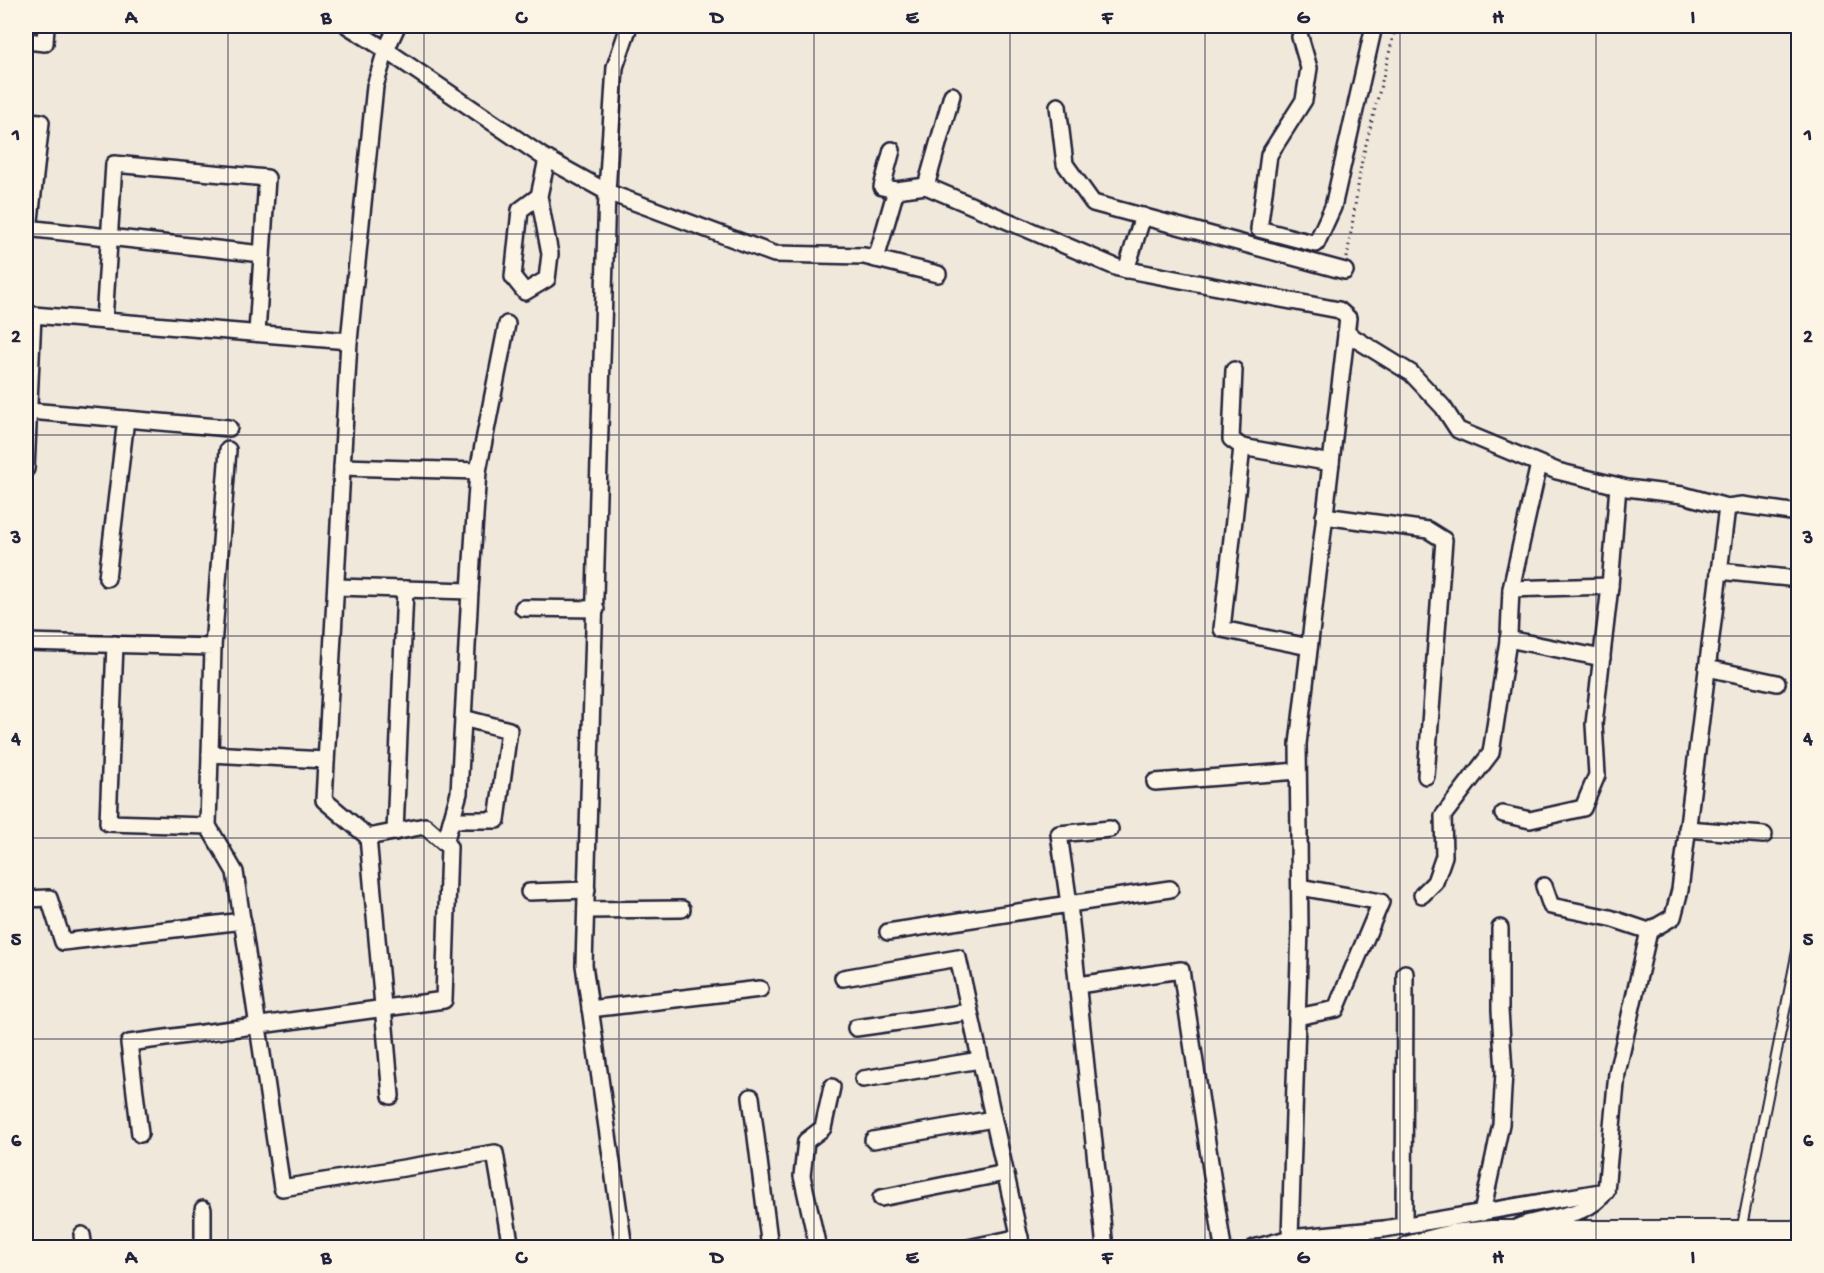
<svg xmlns="http://www.w3.org/2000/svg" width="1824" height="1273" viewBox="0 0 1824 1273" font-family="'Gochi Hand',sans-serif">
  <rect width="100%" height="100%" fill="#efe8db"/>
  <filter id="ink" filterUnits="userSpaceOnUse"><feTurbulence type="fractalNoise" baseFrequency=".0167" numOctaves="2"/><feDisplacementMap in="SourceGraphic" scale="12" xChannelSelector="R" yChannelSelector="G"/><feConvolveMatrix kernelMatrix="1 2 1 2 8 2 1 2 1" color-interpolation-filters="sRGB"/></filter>
  <g filter="url(#ink)">
    <g fill="none" stroke-linecap="round" stroke-linejoin="round">
      <g stroke="#22223b" stroke-width="12">
        <polyline id="lane" points="1741,1231 1798,946"/>
      </g>
      <g stroke="#22223b" stroke-width="20">
        <g id="street">
          <polyline points="348,26 386,50 397,26"/>
          <polyline points="1300,37 1309,68 1304,100 1269,155 1259,229 1316,244 1333,207 1374,26"/>
          <polyline points="26,41 45,43 46,26"/>
          <polyline points="1058,106 1065,164 1093,203 1345,271"/>
          <polyline points="26,121 41,122 29,229"/>
          <polyline points="892,150 882,187 896,190"/>
          <polyline points="926,186 952,95"/>
          <polyline points="539,196 520,210 513,277 525,292 547,279 550,254 539,196 547,159"/>
          <polyline points="26,228 262,254"/>
          <polyline points="876,259 896,190 926,186 1118,268 1339,310 1348,318 1298,744 1300,929 1290,1238 1355,1248"/>
          <polyline points="1126,270 1143,216"/>
          <polyline points="104,321 114,164 267,178 257,333"/>
          <polyline points="1346,333 1411,373 1443,407 1458,430 1557,471 1627,488 1683,495 1727,507 1742,505 1798,513"/>
          <polyline points="1234,370 1231,439 1242,447 1331,463"/>
          <polyline points="29,411 126,419 107,578"/>
          <polyline points="126,419 229,428"/>
          <polyline points="1242,447 1222,629 1309,647"/>
          <polyline points="342,467 478,471"/>
          <polyline points="26,469 33,315 349,341"/>
          <polyline points="1324,516 1428,530 1444,540 1426,776"/>
          <polyline points="1719,571 1798,579"/>
          <polyline points="336,587 470,591 459,793 445,843"/>
          <polyline points="1511,589 1610,586"/>
          <polyline points="470,591 478,471 507,324"/>
          <polyline points="523,608 596,609"/>
          <polyline points="1508,639 1602,658"/>
          <polyline points="26,642 213,647 208,826 235,872 282,1188 495,1153 511,1248"/>
          <polyline points="115,644 108,823 208,826"/>
          <polyline points="213,647 228,450"/>
          <polyline points="1707,668 1777,683"/>
          <polyline points="210,754 326,760"/>
          <polyline points="1155,782 1298,771"/>
          <polyline points="1503,814 1530,820 1583,808 1597,775 1594,724 1610,586 1618,486"/>
          <polyline points="451,820 497,820 509,730 463,718"/>
          <polyline points="1687,829 1764,835"/>
          <polyline points="395,832 405,589"/>
          <polyline points="1544,886 1551,906 1610,918 1649,931"/>
          <polyline points="529,892 587,890"/>
          <polyline points="1422,895 1435,882 1444,856 1443,816 1491,753 1509,634 1511,589 1539,464"/>
          <polyline points="26,899 49,898 63,942 243,921"/>
          <polyline points="586,910 682,909"/>
          <polyline points="888,932 1069,904 1059,834 1110,829"/>
          <polyline points="843,978 958,958 1022,1248"/>
          <polyline points="1078,985 1181,970 1223,1248"/>
          <polyline points="590,1009 760,989"/>
          <polyline points="1297,1017 1336,1009 1381,902 1300,887"/>
          <polyline points="856,1028 969,1012"/>
          <polyline points="863,1079 980,1060"/>
          <polyline points="391,1096 368,837 324,800 349,341 375,86 386,50 542,156 607,192 774,254 864,256 938,274"/>
          <polyline points="751,1097 770,1248"/>
          <polyline points="140,1134 129,1043 444,1000 449,847 425,826 368,837"/>
          <polyline points="873,1140 993,1119"/>
          <polyline points="881,1198 1005,1173"/>
          <polyline points="203,1209 203,1248"/>
          <polyline points="1482,1213 1501,1124 1504,1072 1500,1010 1500,928"/>
          <polyline points="1404,1226 1405,973"/>
          <path d="M1520 1226C1550 1215 1586 1219 1606 1191"/>
          <polyline points="82,1235 84,1248"/>
          <polyline points="624,1248 584,965 607,192 615,67 629,26"/>
          <polyline points="818,1248 802,1176 806,1141 823,1128 832,1087"/>
          <polyline points="968,1248 1020,1237"/>
          <polyline points="1105,1248 1069,904 1170,889"/>
          <polyline points="1254,1248 1287,1239"/>
          <polyline points="1279,1248 1290,1238 1384,1229 1606,1191 1617,1073 1649,931 1673,917 1680,890 1727,507"/>
        </g>
      </g>
      <g stroke="#22223b" stroke-width="28">
        <polyline id="primary" points="1410,1248 1452,1237 1492,1233 1798,1233"/>
      </g>
      <polyline stroke="#22223b" stroke-width="3" stroke-dasharray="1.5 4.5" stroke-linecap="butt" points="1347,258 1362,160 1396,26"/>
      <use href="#lane" stroke="#fcf5e5" stroke-width="8"/>
      <use href="#street" stroke="#fcf5e5" stroke-width="15"/>
      <use href="#primary" stroke="#fcf5e5" stroke-width="24"/>
    </g>
  </g>
  <path fill="none" stroke="#22223b" stroke-width="1.5" stroke-opacity="0.55" d="M228 26V1248M424 26V1248M619 26V1248M814 26V1248M1010 26V1248M1205 26V1248M1400 26V1248M1596 26V1248M26 234H1798M26 435H1798M26 636H1798M26 838H1798M26 1039H1798"/>
  <rect width="1824" height="1273" fill="none" stroke="#fcf5e5" stroke-width="66"/>
  <rect x="33" y="33" width="1758" height="1207" fill="none" stroke="#22223b" stroke-width="2"/>
  <g font-size="20" text-anchor="middle" font-weight="bold" fill="#22223b">
    <text x="131" y="23">A</text>
    <text x="326" y="23">B</text>
    <text x="521" y="23">C</text>
    <text x="717" y="23">D</text>
    <text x="912" y="23">E</text>
    <text x="1107" y="23">F</text>
    <text x="1303" y="23">G</text>
    <text x="1498" y="23">H</text>
    <text x="1693" y="23">I</text>
    <text x="16" y="140">1</text>
    <text x="1808" y="140">1</text>
    <text x="16" y="342">2</text>
    <text x="1808" y="342">2</text>
    <text x="16" y="543">3</text>
    <text x="1808" y="543">3</text>
    <text x="16" y="744">4</text>
    <text x="1808" y="744">4</text>
    <text x="16" y="945">5</text>
    <text x="1808" y="945">5</text>
    <text x="16" y="1146">6</text>
    <text x="1808" y="1146">6</text>
    <text x="131" y="1263">A</text>
    <text x="326" y="1263">B</text>
    <text x="521" y="1263">C</text>
    <text x="717" y="1263">D</text>
    <text x="912" y="1263">E</text>
    <text x="1107" y="1263">F</text>
    <text x="1303" y="1263">G</text>
    <text x="1498" y="1263">H</text>
    <text x="1693" y="1263">I</text>
  </g>
</svg>
